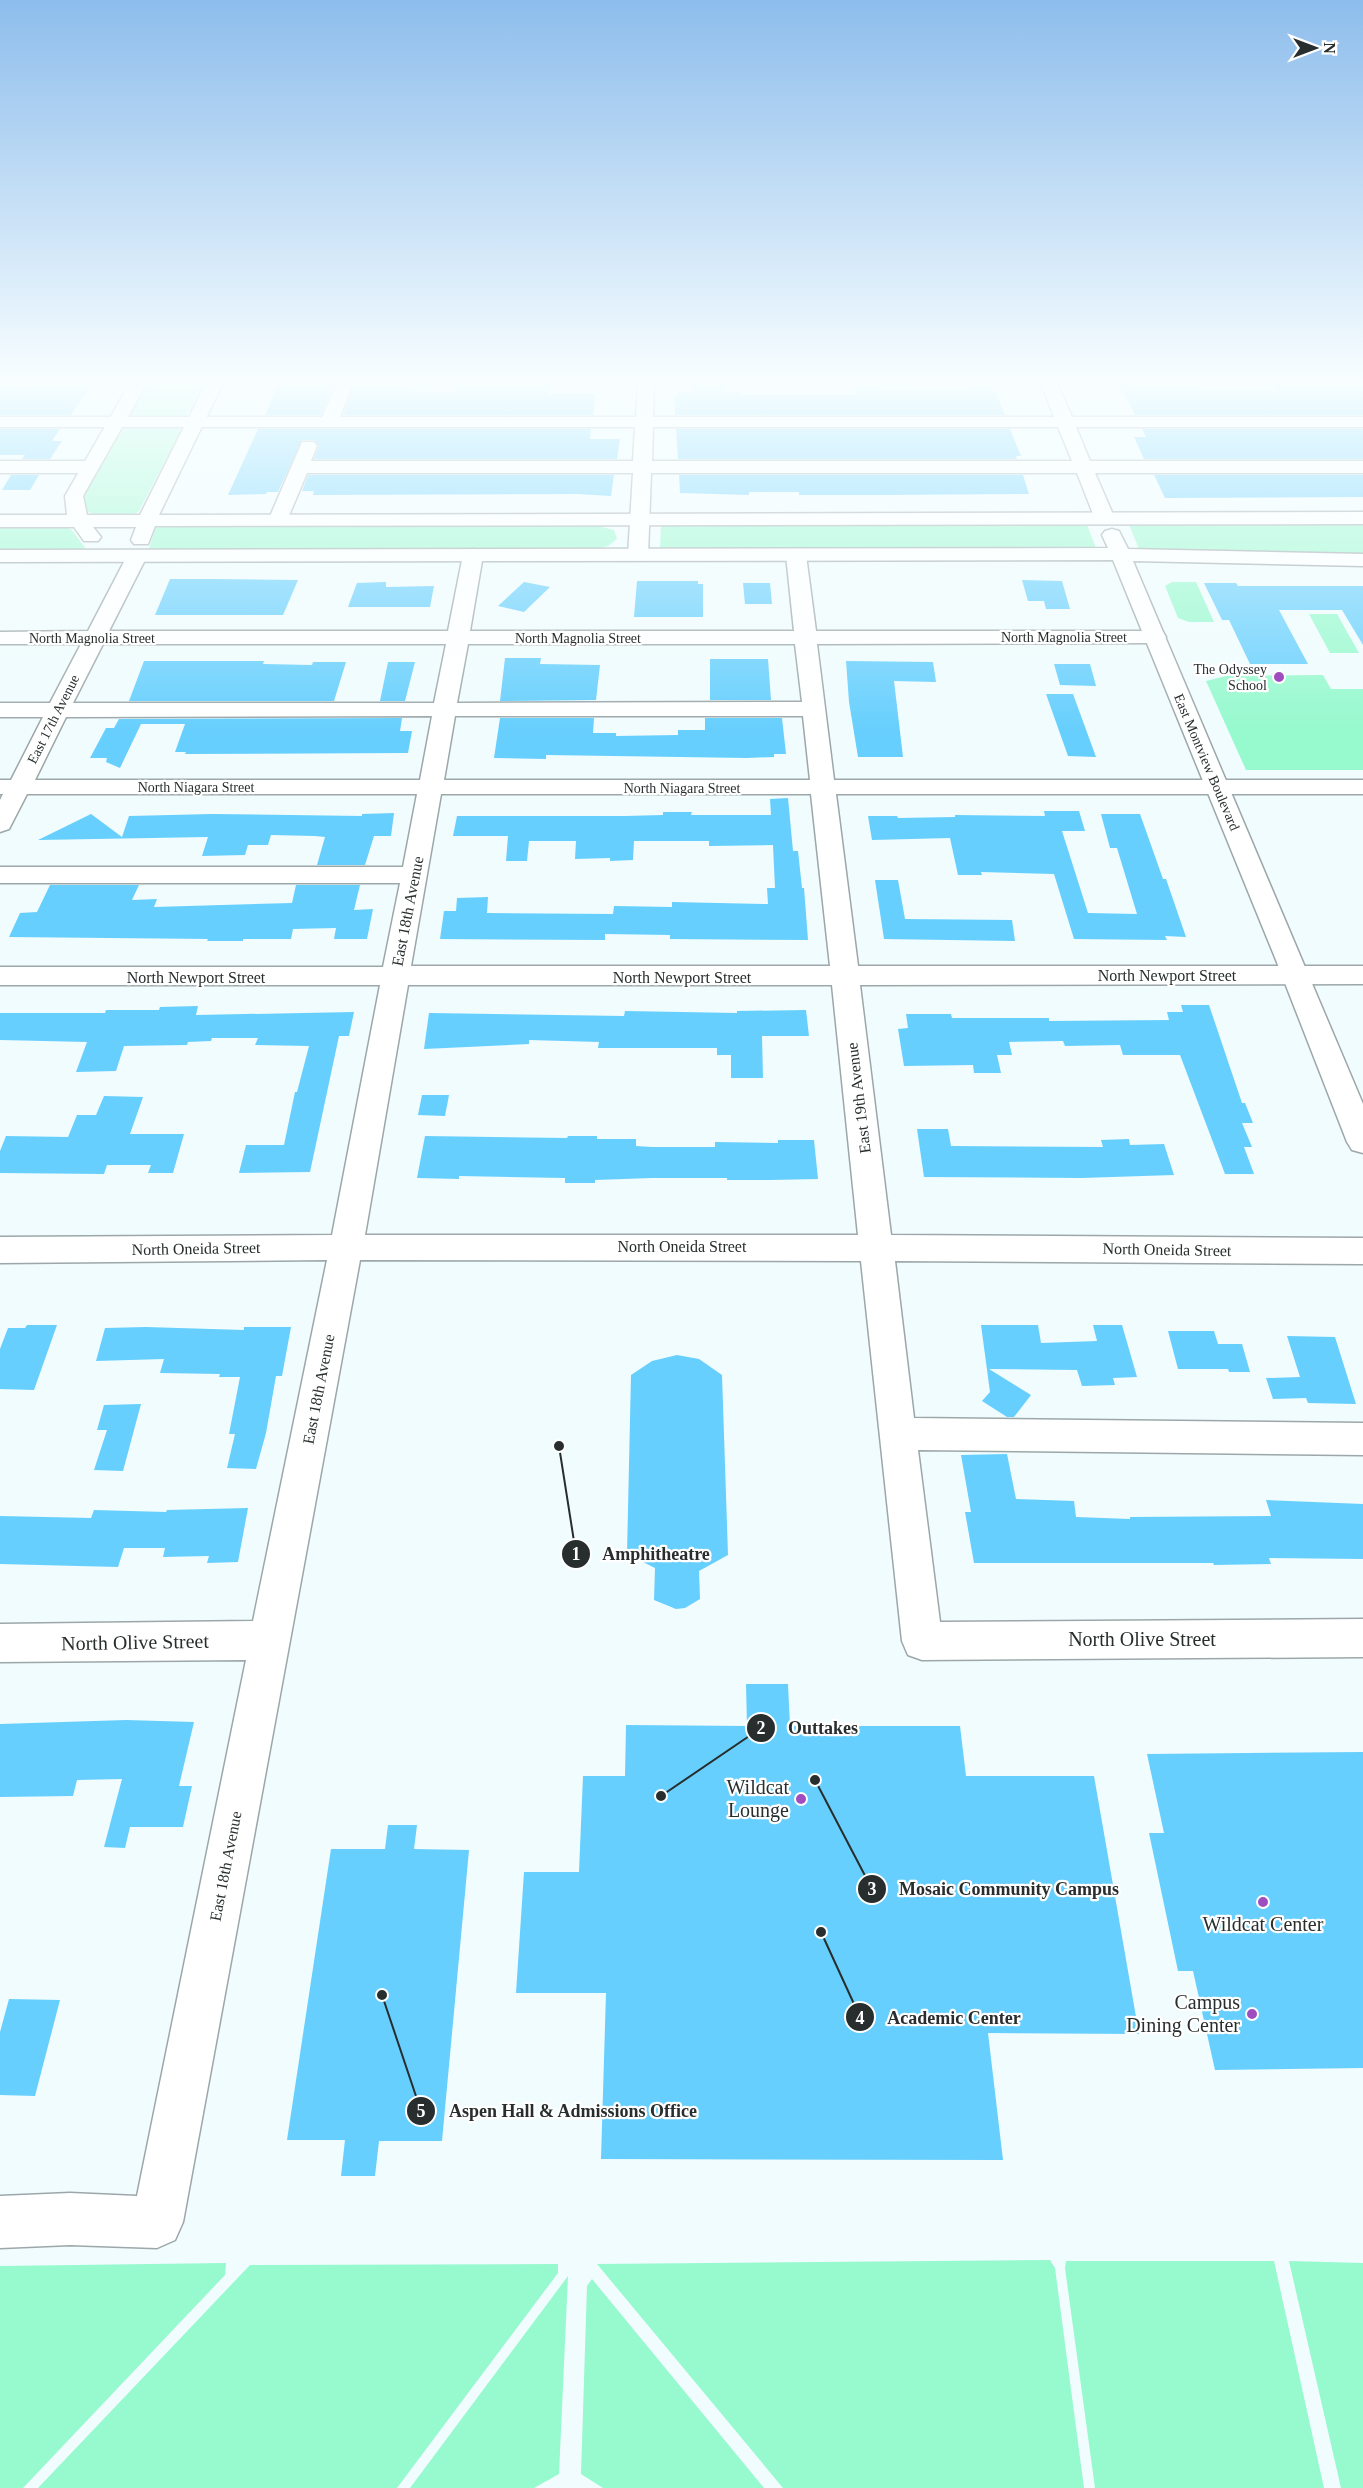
<svg xmlns="http://www.w3.org/2000/svg" width="1363" height="2488" viewBox="0 0 1363 2488" font-family="'Times New Roman',serif">
  <rect width="100%" height="100%" fill="#f0fcfe"/>
  <g fill="#97f9ce">
    <polygon points="147,383 205,383 186,415 176,417 129,416"/>
    <path d="M171 426 180 429 181 431 139 511C127 520 97 518 85 510L83 493 119 430 128 427Z"/>
    <polygon points="1363,523 1363,554 1139,549 1129,525"/>
    <polygon points="167,525 598,526 614,530 617,539 608,546 591,550 152,550 149,549 155,528"/>
    <polygon points="661,525 1087,525 1096,548 660,548"/>
    <polygon points="0,526 67,528 72,530 85,548 81,550 0,551"/>
    <polygon points="1172,582 1196,582 1214,622 1189,622 1178,618 1165,586"/>
    <polygon points="1309,614 1337,614 1359,653 1330,653"/>
    <polygon points="1323,675 1331,689 1363,689 1363,770 1246,770 1206,681 1226,676"/>
    <polygon points="1050,2260 1055,2268 1084,2488 783,2488 597,2264"/>
    <polygon points="1066,2261 1274,2261 1324,2488 1095,2488 1065,2268"/>
    <polygon points="1289,2261 1363,2263 1363,2488 1341,2488"/>
    <polygon points="226,2263 225,2275 23,2488 0,2488 0,2266"/>
    <polygon points="558,2264 558,2273 397,2488 38,2488 250,2265"/>
    <polygon points="568,2276 559,2474 534,2488 410,2488"/>
    <polygon points="592,2279 764,2488 603,2488 581,2474 587,2286"/>
  </g>
  <g fill="#67cffd">
    <polygon points="278,383 334,383 321,415 265,415"/>
    <polygon points="355,383 391,383 389,388 409,388 408,391 456,392 459,383 550,383 549,394 596,394 593,415 343,415"/>
    <polygon points="691,383 725,383 725,392 740,392 740,395 856,395 855,387 879,387 880,391 892,391 971,390 970,386 992,386 993,391 996,391 1005,415 675,415 674,396 678,396 678,392 692,392"/>
    <polygon points="1119,383 1196,383 1201,390 1278,391 1273,384 1363,385 1363,415 1135,415"/>
    <polygon points="91,386 71,415 0,415 0,387"/>
    <polygon points="0,429 60,429 52,441 62,441 50,459 22,459 25,455 0,455"/>
    <polygon points="258,429 591,429 590,439 620,439 617,459 314,459 319,445 314,440 302,440 278,492 267,492 266,494 228,495"/>
    <polygon points="676,429 1010,429 1021,456 1016,456 1017,459 678,459"/>
    <polygon points="1142,429 1363,429 1363,459 1144,459 1134,437 1146,437"/>
    <polygon points="11,475 39,475 30,490 2,490"/>
    <polygon points="308,475 614,475 611,496 577,494 313,495 314,491 302,491"/>
    <polygon points="679,475 1023,475 1029,494 884,495 799,495 799,492 749,492 749,495 680,493"/>
    <polygon points="1154,475 1363,475 1363,497 1165,498"/>
    <polygon points="170,579 214,579 298,580 283,615 155,615"/>
    <polygon points="1022,580 1062,581 1070,609 1046,609 1044,601 1028,601"/>
    <polygon points="637,581 698,581 698,584 703,584 703,617 634,617"/>
    <polygon points="386,582 386,587 434,586 430,607 348,607 357,583"/>
    <polygon points="524,582 550,587 524,612 498,606"/>
    <polygon points="743,583 770,583 772,604 745,604"/>
    <polygon points="1204,583 1236,583 1238,586 1363,586 1363,645 1342,610 1279,610 1308,664 1250,664 1229,620 1222,620"/>
    <polygon points="505,658 541,658 540,664 600,665 596,700 500,701"/>
    <polygon points="710,659 768,659 771,700 710,700"/>
    <polygon points="144,661 264,661 263,664 312,665 313,662 346,662 334,701 129,701"/>
    <polygon points="846,661 933,662 936,682 894,681 903,757 858,757 849,702"/>
    <polygon points="388,662 415,662 405,701 380,701"/>
    <polygon points="1054,664 1090,664 1096,686 1060,685"/>
    <polygon points="1046,694 1073,694 1096,757 1068,756"/>
    <polygon points="402,718 400,731 412,731 408,753 185,754 186,752 175,752 185,724 141,724 120,768 106,762 107,758 90,758 106,728 114,728 119,719"/>
    <polygon points="500,718 594,718 593,733 616,733 616,736 678,735 678,730 705,730 705,718 782,718 786,754 774,754 774,757 747,758 546,755 546,759 494,758"/>
    <polygon points="788,798 793,851 798,851 802,888 804,888 808,940 670,939 670,935 605,934 605,940 440,939 444,911 456,911 457,898 488,897 487,913 613,914 614,906 672,907 672,902 768,904 767,888 775,888 773,845 709,846 709,841 634,841 633,860 610,861 610,858 575,859 576,841 529,841 527,861 506,861 508,836 453,836 457,816 625,816 663,815 663,812 692,812 691,815 771,815 770,799"/>
    <polygon points="1044,811 1079,811 1085,831 1062,831 1088,913 1137,914 1117,848 1110,848 1101,814 1140,814 1163,879 1166,879 1186,937 1165,936 1167,940 1074,939 1054,874 981,872 982,875 958,875 950,838 872,840 868,816 897,816 898,818 955,817 955,815 1045,816"/>
    <polygon points="394,813 391,836 374,836 365,865 317,865 325,837 315,836 271,835 268,845 248,845 245,855 202,856 208,837 38,840 91,814 122,837 129,816 212,814 362,816 362,814"/>
    <polygon points="875,880 898,880 905,919 1012,920 1015,941 884,939"/>
    <polygon points="50,885 139,885 132,900 157,899 154,907 292,903 296,885 360,885 354,910 373,909 367,939 334,939 336,928 293,929 291,939 243,939 243,941 207,941 208,939 9,937 20,913 37,912"/>
    <polygon points="1181,1005 1209,1005 1242,1103 1245,1103 1253,1123 1242,1123 1252,1147 1244,1147 1254,1174 1225,1174 1180,1055 1123,1055 1120,1045 1065,1046 1063,1041 1009,1042 1012,1055 997,1055 1001,1073 974,1073 973,1065 904,1066 898,1029 908,1028 906,1014 951,1014 952,1018 1049,1018 1049,1021 1169,1020 1167,1012 1183,1012"/>
    <polygon points="198,1006 196,1015 354,1012 349,1036 339,1036 310,1172 239,1173 246,1145 284,1145 295,1092 297,1092 309,1046 255,1045 258,1038 212,1038 211,1041 188,1042 187,1045 124,1046 116,1071 76,1072 87,1042 0,1040 0,1013 105,1013 106,1010 159,1010 160,1007"/>
    <polygon points="806,1010 809,1036 762,1036 763,1078 731,1078 731,1055 717,1055 717,1048 598,1048 599,1042 529,1040 529,1044 424,1049 429,1013 624,1016 625,1011 737,1013 737,1011"/>
    <polygon points="422,1095 449,1095 445,1116 418,1115"/>
    <polygon points="104,1096 143,1097 130,1134 184,1134 173,1173 148,1173 151,1165 107,1165 104,1174 0,1173 0,1151 6,1136 68,1137 77,1115 96,1115"/>
    <polygon points="917,1129 948,1129 951,1146 1103,1147 1101,1140 1129,1139 1130,1145 1164,1144 1174,1175 1081,1178 924,1177"/>
    <polygon points="425,1136 567,1138 568,1136 597,1136 597,1139 636,1139 636,1146 652,1147 715,1147 715,1142 778,1143 778,1140 814,1140 818,1179 770,1180 727,1180 727,1178 652,1178 595,1180 595,1183 565,1183 565,1178 459,1176 459,1179 417,1178"/>
    <polygon points="27,1325 57,1325 34,1390 0,1389 0,1349 8,1328 25,1328"/>
    <polygon points="981,1325 1038,1325 1041,1343 1097,1341 1093,1325 1122,1325 1137,1377 1113,1378 1115,1385 1082,1386 1077,1370 989,1369 1031,1395 1014,1417 1007,1417 982,1401 990,1392"/>
    <polygon points="146,1327 244,1330 244,1327 291,1327 282,1376 276,1376 266,1433 256,1469 227,1468 235,1434 229,1434 240,1377 219,1377 220,1374 160,1373 164,1359 96,1361 105,1328"/>
    <polygon points="1168,1331 1214,1331 1218,1344 1242,1344 1250,1372 1229,1372 1228,1369 1178,1369"/>
    <polygon points="1287,1336 1335,1337 1356,1404 1308,1403 1306,1398 1273,1399 1266,1378 1300,1377"/>
    <polygon points="677,1355 699,1359 722,1375 728,1555 699,1571 700,1599 685,1608 676,1609 654,1600 655,1568 627,1554 631,1375 652,1361"/>
    <polygon points="141,1404 123,1471 94,1470 107,1430 97,1430 104,1405"/>
    <polygon points="1007,1454 1016,1499 1074,1501 1076,1517 1130,1519 1130,1517 1271,1516 1266,1500 1363,1504 1363,1559 1269,1558 1271,1564 1214,1565 1213,1563 974,1563 965,1512 971,1512 961,1455"/>
    <polygon points="248,1508 238,1562 207,1563 209,1556 163,1557 165,1548 124,1548 118,1567 0,1564 0,1516 91,1518 94,1510 166,1512 167,1510"/>
    <polygon points="746,1684 788,1684 790,1726 960,1726 966,1776 1094,1776 1139,2034 988,2033 1003,2160 601,2159 606,1993 516,1993 524,1872 579,1872 583,1776 625,1776 626,1725 747,1726"/>
    <polygon points="126,1720 194,1722 179,1786 192,1786 183,1827 130,1827 125,1848 104,1847 122,1779 77,1780 73,1796 0,1797 0,1724"/>
    <polygon points="1363,1752 1363,2068 1215,2070 1193,1971 1178,1971 1149,1833 1164,1833 1147,1754"/>
    <polygon points="388,1825 417,1825 414,1849 469,1850 442,2141 379,2141 375,2176 341,2176 345,2140 287,2140 331,1849 385,1849"/>
    <polygon points="9,1999 60,2000 35,2096 0,2095 0,2032"/>
  </g>
  <g fill="none" stroke-linecap="round" stroke-linejoin="round">
    <g stroke="#9ca7a9" stroke-width="3">
      <g id="minor">
        <path d="M337 383H353L340 417H636L638 383H654L653 417H1054L1041 383H1057L1072 417H1363V427H1076L1090 461H1363V473H1095L1115 519 1112 523H1098L1095 519 1077 473H651L648 555 645 559H631L628 555 633 473H307L285 525H271L268 521 302 442H314L317 446 311 461H633L635 427H0V417H322ZM653 427H1058L1072 461H652Z"/>
        <polygon points="0,461 89,461 96,463 98,467 96,471 89,473 0,473"/>
        <path d="M473 549 480 551 483 555 470 631H794L786 555 789 551H803L806 555 816 631H1155L1163 632 1166 637 1163 642 1155 643 817 644 834 780H1363V794H836L858 966H1363V984L860 985 891 1235 1363 1238V1264L895 1261 914 1418 1363 1423V1455L918 1450 940 1622 1363 1619V1657L922 1660 908 1655 902 1641 861 1261 360 1260 183 2222 175 2240 157 2248 70 2245 0 2248V2196L70 2193 137 2196 246 1660 0 1662V1624L253 1621 327 1260 0 1263V1237L332 1235 380 985H0V967H383L400 883H0V867H403L417 794H27L9 829 0 832V800L3 794H0V780H11L43 717H0V703H50L81 644H0V632L88 631 127 556 130 552H144L147 556 109 631H448L463 555 466 551ZM103 644H446L434 703H73ZM468 644H795L802 702 457 703ZM432 716 420 780H35L66 717ZM455 716H803L810 780H444ZM441 794H811L830 966H411ZM408 985H832L858 1235H365Z"/>
      </g>
    </g>
    <g stroke="#9ca7a9" stroke-width="3">
      <g id="major">
        <polygon points="130,383 147,383 83,496 87,515 140,515 206,383 223,383 159,515 1363,512 1363,524 155,526 148,544 134,544 131,540 136,527 93,527 101,537 98,541 84,541 74,527 0,527 0,515 67,515 65,496"/>
        <polygon points="1112,529 1119,531 1128,549 1363,554 1363,566 1133,561 1363,1104 1363,1153 1352,1150 1347,1142 1276,960 1113,560 0,562 0,550 1108,548 1102,535 1105,531"/>
      </g>
    </g>
    <use href="#minor" fill="#fff" fill-rule="evenodd"/>
    <use href="#major" fill="#fff" fill-rule="evenodd"/>
  </g>
  <linearGradient id="sky" x2="0" y2="1"><stop stop-color="#8dbdec"/><stop offset="0.52" stop-color="#f8feff"/><stop offset="1" stop-color="#f8feff" stop-opacity="0"/></linearGradient>
  <rect width="1363" height="731" fill="url(#sky)"/>
  <g fill="#9f4ebf" stroke="#fff" stroke-width="2">
    <circle cx="1279" cy="677" r="6"/>
    <circle cx="801" cy="1799" r="6"/>
    <circle cx="1263" cy="1902" r="6"/>
    <circle cx="1252" cy="2014" r="6"/>
  </g>
  <g text-anchor="middle" stroke-width="4.5" stroke-linejoin="round" paint-order="stroke">
    <g font-size="14" fill="#282d2d" stroke="#fff">
      <text x="1064" y="642">North Magnolia Street</text>
      <text x="92" y="643">North Magnolia Street</text>
      <text x="578" y="643">North Magnolia Street</text>
      <text transform="translate(53 719) rotate(-63)" y="5">East 17th Avenue</text>
      <text transform="translate(1207 762) rotate(67)" y="5">East Montview Boulevard</text>
      <text x="196" y="792">North Niagara Street</text>
      <text x="682" y="793">North Niagara Street</text>
    </g>
    <g font-size="14" fill="#282d2d" stroke="#fff" text-anchor="end">
      <text x="1267" y="674">The Odyssey<tspan x="1267" dy="16">School</tspan></text>
    </g>
    <g font-size="16" fill="#282d2d" stroke="#fff">
      <text transform="translate(407 911) rotate(-79)" y="6">East 18th Avenue</text>
      <text x="1167" y="981">North Newport Street</text>
      <text x="196" y="983">North Newport Street</text>
      <text x="682" y="983">North Newport Street</text>
      <text transform="translate(858 1098) rotate(-97)" y="6">East 19th Avenue</text>
      <text x="682" y="1252">North Oneida Street</text>
      <text transform="translate(196 1248) rotate(-1)" y="6">North Oneida Street</text>
      <text transform="translate(1167 1249) rotate(1)" y="6">North Oneida Street</text>
      <text transform="translate(318 1389) rotate(-79)" y="6">East 18th Avenue</text>
      <text transform="translate(225 1866) rotate(-79)" y="6">East 18th Avenue</text>
    </g>
    <g font-size="20" fill="#282d2d" stroke="#fff">
      <text x="1142" y="1646">North Olive Street</text>
      <text transform="translate(135 1642) rotate(-1)" y="7">North Olive Street</text>
    </g>
    <g font-size="20" fill="#282d2d" stroke="#fff" text-anchor="end">
      <text x="789" y="1794">Wildcat<tspan x="789" dy="23">Lounge</tspan></text>
      <text x="1263" y="1931" text-anchor="middle">Wildcat Center</text>
      <text x="1240" y="2009">Campus<tspan x="1240" dy="23">Dining Center</tspan></text>
    </g>
  </g>
  <path fill="none" stroke="#282d2d" stroke-width="2" d="M559 1446L576 1554M661 1796L761 1728M815 1780L872 1889M821 1932L860 2017M382 1995L421 2111"/>
  <g fill="#282d2d" stroke="#fff" stroke-width="2">
    <circle cx="559" cy="1446" r="6"/>
    <circle cx="661" cy="1796" r="6"/>
    <circle cx="815" cy="1780" r="6"/>
    <circle cx="821" cy="1932" r="6"/>
    <circle cx="382" cy="1995" r="6"/>
    <circle cx="576" cy="1554" r="15"/>
    <circle cx="761" cy="1728" r="15"/>
    <circle cx="872" cy="1889" r="15"/>
    <circle cx="860" cy="2017" r="15"/>
    <circle cx="421" cy="2111" r="15"/>
  </g>
  <g font-size="18" text-anchor="middle" font-weight="bold" fill="#fff">
    <text x="576" y="1560">1</text>
    <text x="761" y="1734">2</text>
    <text x="872" y="1895">3</text>
    <text x="860" y="2024">4</text>
    <text x="421" y="2117">5</text>
  </g>
  <g font-size="18" text-anchor="middle" font-weight="bold" fill="#282d2d" stroke="#fff" stroke-width="4.5" stroke-linejoin="round" paint-order="stroke">
    <text x="656" y="1560">Amphitheatre</text>
    <text x="823" y="1734">Outtakes</text>
    <text x="1009" y="1895">Mosaic Community Campus</text>
    <text x="954" y="2024">Academic Center</text>
    <text x="573" y="2117">Aspen Hall &amp; Admissions Office</text>
  </g>
  <g transform="translate(1315 48) rotate(90)" stroke="#ffffff" stroke-width="4.5" paint-order="stroke">
  <path d="M0-4.5L10 22L0 15L-10 22Z" fill="#282d2d"/>
  <text y="-9" font-size="16" font-weight="bold" text-anchor="middle" fill="#282d2d">N</text>
  </g>
</svg>
